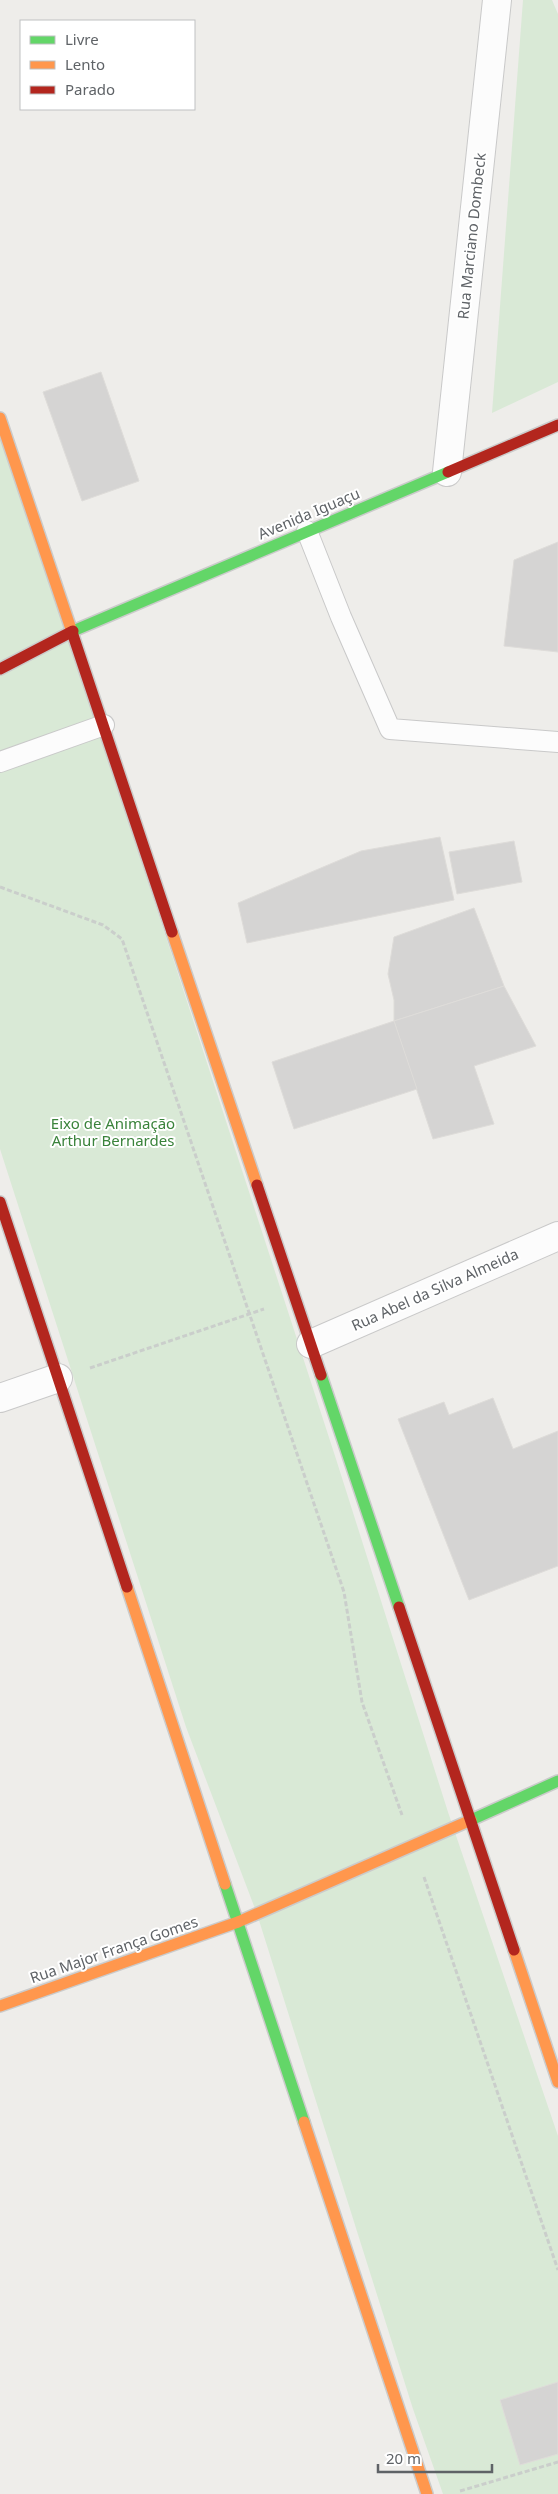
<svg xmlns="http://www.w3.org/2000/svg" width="558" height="2494" viewBox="0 0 558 2494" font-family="'Noto Sans',sans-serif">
  <rect width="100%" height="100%" fill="#eeedea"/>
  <g fill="#d9e9d6">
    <polygon points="523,0 552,0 558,14 558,382 492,413"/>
    <polygon points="0,427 336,1459 448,1812 558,2136 558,2494 443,2494 413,2409 257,1914 186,1727 0,1149"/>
  </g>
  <g fill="#d5d4d3" stroke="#dedcd9">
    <polygon points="101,372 139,481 82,501 43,392"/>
    <polygon points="558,542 558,652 504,646 514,560"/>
    <polygon points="440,837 454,900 247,943 238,903 361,851"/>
    <polygon points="514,841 522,882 457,894 449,852"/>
    <polygon points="474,908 504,986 394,1021 394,1000 388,974 394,937"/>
    <polygon points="504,986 536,1046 474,1066 494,1124 433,1139 394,1021"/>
    <polygon points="394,1021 417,1089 294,1129 272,1062"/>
    <polygon points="493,1398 513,1449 558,1431 558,1566 469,1600 398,1419 444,1402 449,1415"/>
    <polygon points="558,2382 558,2454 520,2465 500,2400"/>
  </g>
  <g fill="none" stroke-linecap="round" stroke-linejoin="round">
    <g stroke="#c9c9c9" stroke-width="22">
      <g id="lane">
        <polyline points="307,531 341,617 390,729 558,742"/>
        <polyline points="0,762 104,725"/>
      </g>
    </g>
    <g stroke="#c9c9c9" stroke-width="30">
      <g id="street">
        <polyline points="447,472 497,0"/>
        <polyline points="311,1344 558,1236"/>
        <polyline points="0,1398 58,1378"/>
      </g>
    </g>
    <g stroke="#cbcbcb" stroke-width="14">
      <g id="fast">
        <polyline points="73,631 448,472"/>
        <polyline points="321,1375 399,1607"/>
        <polyline points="471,1820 558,1781"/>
        <polyline points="225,1884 304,2122"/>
      </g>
    </g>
    <g stroke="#cbcbcb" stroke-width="14">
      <g id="slow">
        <polyline points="0,418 72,632"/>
        <polyline points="172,932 257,1185"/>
        <polyline points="127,1587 225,1884"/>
        <polyline points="238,1922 471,1820"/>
        <polyline points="514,1950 558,2082"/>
        <polyline points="0,2006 238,1922"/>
        <polyline points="304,2122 427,2494"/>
      </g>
    </g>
    <g stroke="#cbcbcb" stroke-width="14">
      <g id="jam">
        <polyline points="448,472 558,425"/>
        <polyline points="72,632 172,932"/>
        <polyline points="0,669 73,631"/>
        <polyline points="257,1185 321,1375"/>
        <polyline points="0,1202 127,1587"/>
        <polyline points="399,1607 514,1950"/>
      </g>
    </g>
    <g stroke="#cacecb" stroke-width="3" stroke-dasharray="5 2.5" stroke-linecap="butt">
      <polyline points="0,887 103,925 122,939 344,1592 362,1702 402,1815"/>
      <polyline points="90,1368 264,1309"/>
      <polyline points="424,1877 558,2270"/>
      <polyline points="460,2491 558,2462"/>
    </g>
    <use href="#lane" stroke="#fcfcfc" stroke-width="20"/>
    <use href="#street" stroke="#fcfcfc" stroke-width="28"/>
    <use href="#fast" stroke="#63d668" stroke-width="11"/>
    <use href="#slow" stroke="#ff974d" stroke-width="11"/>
    <use href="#jam" stroke="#b3261e" stroke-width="11"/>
  </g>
  <g text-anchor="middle" stroke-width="4" stroke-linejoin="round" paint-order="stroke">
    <g font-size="15" fill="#5f6367" stroke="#fff">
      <text transform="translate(472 236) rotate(-84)" y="5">Rua Marciano Dombeck</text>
      <text transform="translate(309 514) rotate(-23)" y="5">Avenida Iguaçu</text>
      <text transform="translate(435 1290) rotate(-24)" y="5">Rua Abel da Silva Almeida</text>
      <text transform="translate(114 1950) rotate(-19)" y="5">Rua Major França Gomes</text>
    </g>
    <g font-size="15" fill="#3a833b" stroke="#fff">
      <text x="113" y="1129">Eixo de Animação<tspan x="113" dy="17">Arthur Bernardes</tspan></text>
    </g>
  </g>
  <rect x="20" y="20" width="175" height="90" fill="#ffffff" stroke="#bfc1c2"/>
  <rect x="30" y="36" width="25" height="8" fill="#63d668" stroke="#bfc1c2"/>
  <text x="65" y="45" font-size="15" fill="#5f6367">Livre</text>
  <rect x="30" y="61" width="25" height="8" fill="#ff974d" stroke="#bfc1c2"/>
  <text x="65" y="70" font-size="15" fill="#5f6367">Lento</text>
  <rect x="30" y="86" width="25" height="8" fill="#b3261e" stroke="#bfc1c2"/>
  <text x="65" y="95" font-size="15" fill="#5f6367">Parado</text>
  <path d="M378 2464v8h114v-8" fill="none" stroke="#5f6367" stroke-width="2.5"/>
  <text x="386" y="2464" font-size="15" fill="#5f6367" stroke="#ffffff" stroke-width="4" paint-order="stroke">20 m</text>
</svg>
